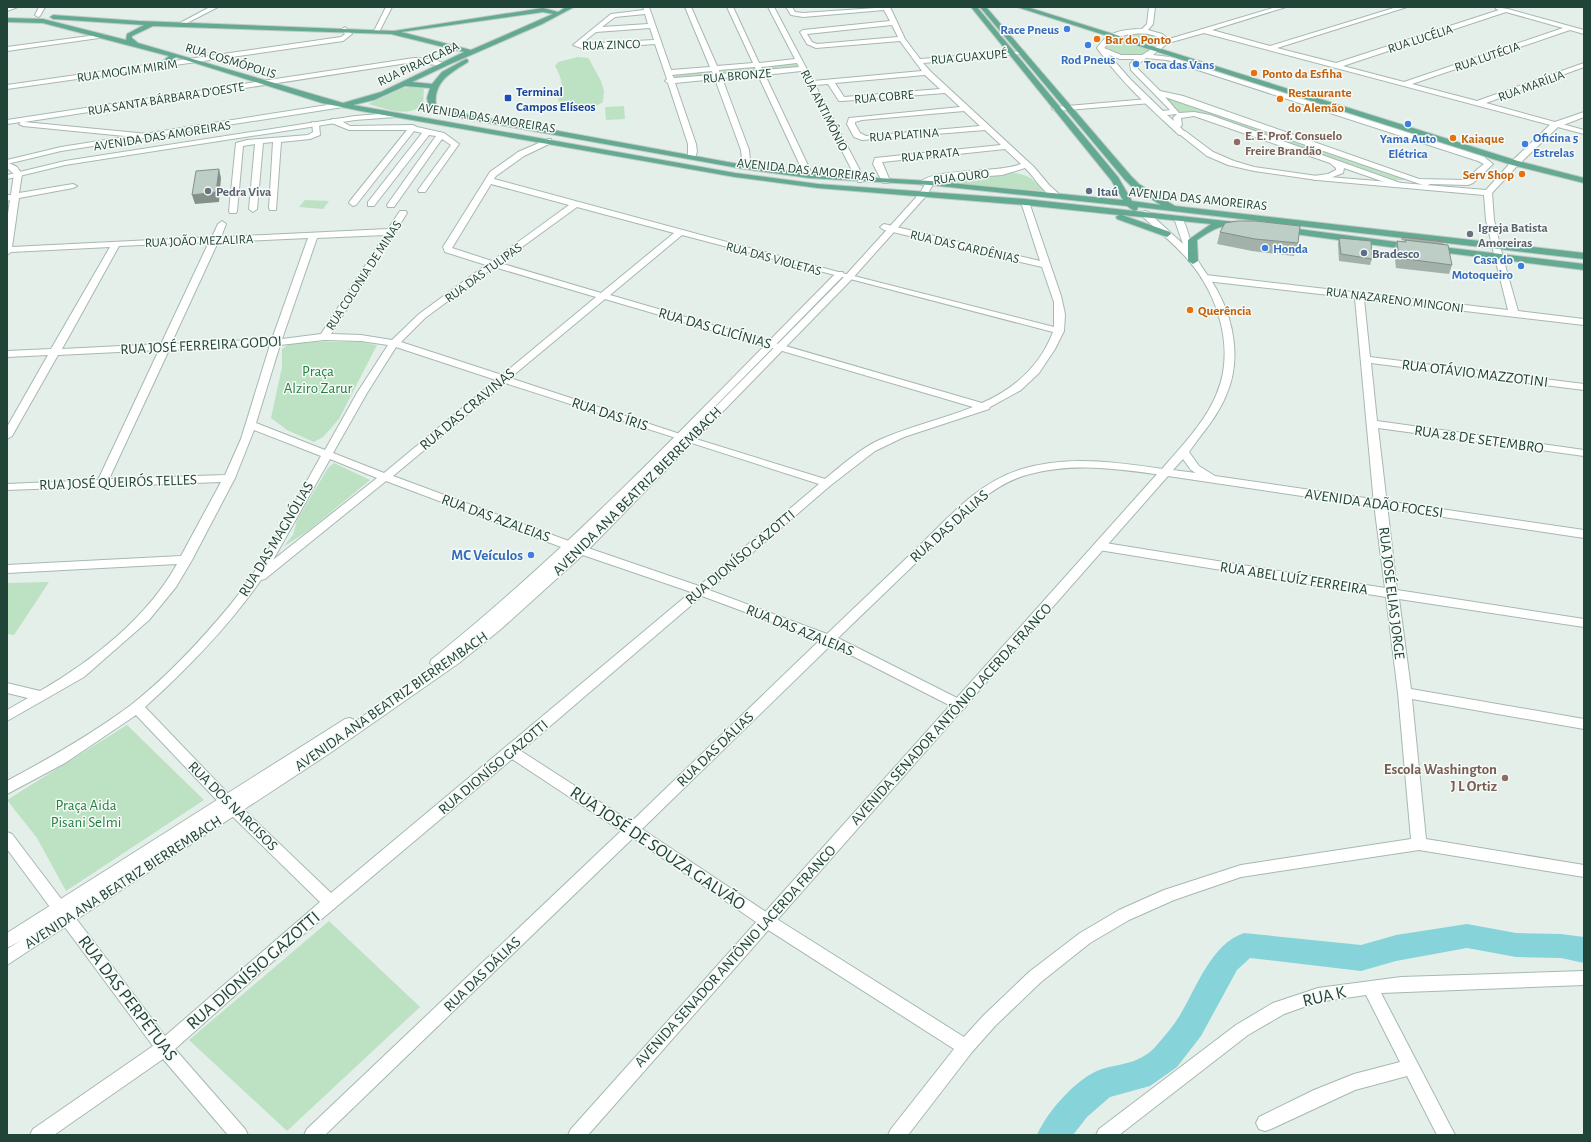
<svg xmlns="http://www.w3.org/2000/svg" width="1591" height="1142" viewBox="0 0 1591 1142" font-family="'Alegreya Sans',sans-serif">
  <rect width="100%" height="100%" fill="#e5efea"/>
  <g fill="#bce2c3">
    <polygon points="1139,33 1151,34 1162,40 1162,43 1158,46 1130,36"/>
    <polygon points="1113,40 1120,40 1150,50 1146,55 1119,54 1106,47 1106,44"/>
    <path d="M578 57 588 58 590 61 601 81 604 91 603 102C589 112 568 116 558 100 564 85 562 79 555 66L558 62Z"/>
    <polygon points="795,62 799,69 675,80 674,72"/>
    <path d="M415 86 424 89 423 104C409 119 384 108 368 104L403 88Z"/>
    <polygon points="1172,99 1414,180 1395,180 1211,115 1196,112 1179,112 1168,101"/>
    <polygon points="624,106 625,119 606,120 605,107"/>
    <path d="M1004 172C1021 173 1033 175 1043 191L929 182 939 179Z"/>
    <polygon points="305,200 329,201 323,209 299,207"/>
    <polygon points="314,342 361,342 377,345 339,419 323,437 314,442 287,430 271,418 282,367 282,349 289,344"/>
    <polygon points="334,463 370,480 308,531 283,547 293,535 297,520 328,468"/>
    <polygon points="49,582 14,635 7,634 7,583"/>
    <polygon points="127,725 204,800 66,891 37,838 7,800"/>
    <polygon points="329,921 420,1007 287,1131 189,1040"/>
  </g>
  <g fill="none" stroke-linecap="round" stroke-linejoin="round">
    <path fill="#87d3da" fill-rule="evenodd" d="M1467 924 1516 933 1561 934 1584 937V963L1561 958 1516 957 1467 948 1396 961 1361 971 1250 958 1237 970 1201 1036 1177 1067 1150 1086 1110 1097 1087 1117 1073 1135H1037C1047 1112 1077 1077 1102 1069 1122 1063 1140 1064 1156 1046 1165 1036 1174 1025 1180 1015 1197 987 1211 944 1244 933L1361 945 1396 935Z"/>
    <g stroke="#a6b8b1" stroke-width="2">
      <g id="minor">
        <polygon points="7,7 18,7 7,11"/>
        <polygon points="39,7 45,7 40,16 38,17 35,15"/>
        <polygon points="210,7 218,7 183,25 178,24"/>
        <polygon points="386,7 392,7 379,32 375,32 374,31"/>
        <path d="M643 7H649L671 70 710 67 685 7H691L717 66 753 63 727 7H733L759 63 795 59 768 7H774L813 81 922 71 900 41 816 48 807 44 800 32 803 30 890 21 884 10 803 17 791 15 786 7H792L795 12 803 13 890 7 905 39 920 59 1024 51 1025 52 1022 54 923 63 930 71 1034 167 1049 185 1060 195 1056 198C1043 194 1035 177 1025 168L1002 175 948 179 923 185 919 183C935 167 996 174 1021 164L1005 149 882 162 890 181 889 183H883L873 164 875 158 1001 145 985 130 862 140 854 137 847 124 849 118 960 107 945 93 842 101H839L828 84 815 85 865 180 861 182H858L801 71 765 75 813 176 812 178 805 176 758 75 722 78 749 150 750 160 748 167 744 169 740 167 742 160 741 150 715 79 675 83 696 144 697 152 695 157 688 159V144L668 83 665 81 667 79 655 44 584 49 573 45 611 14 644 10ZM645 14 648 24 602 27 615 17ZM892 25 898 37 817 44 812 42 807 34ZM650 28 654 40 581 44 596 32ZM797 63 799 67 763 70 761 67ZM755 67 756 71 720 74 719 70ZM712 71 713 75 674 78 672 75ZM925 75 940 89 844 97 835 83ZM964 111 980 126 866 136 860 133 855 124V122L862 120Z"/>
        <path d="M1149 7H1155L1153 24 1148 30 1162 34 1169 39 1276 7H1286L1212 30 1270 46 1397 7H1407L1277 48 1336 63 1499 10 1496 9 1495 7 1508 9 1584 30V34L1570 30 1412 84 1477 101 1584 63V67L1486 103 1584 130V134L1204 33 1168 43 1153 55 1170 57 1484 157 1493 164 1473 183 1468 185 1430 184 1426 186 1165 97 1179 113 1194 112 1210 115 1406 185 1402 187H1399L1344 168 1343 173 1330 178 1314 180V176L1328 174 1336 170V168L1330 163 1194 116 1181 118 1182 125 1180 127 1186 133 1179 135C1150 108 1120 81 1097 48 1107 32 1123 29 1142 29L1147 24ZM1506 12 1563 28 1404 82 1343 66ZM1130 34C1140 33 1157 32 1163 42L1142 55H1121L1104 48 1114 38ZM1109 55 1120 59H1135L1130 64 1131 70 1170 110 1163 111 1131 80ZM1146 58 1167 60 1478 161 1484 164 1464 180 1419 179 1183 96 1160 91 1138 69V64ZM1177 114 1173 118 1174 121 1167 115Z"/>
        <polygon points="345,27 352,34 343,41 7,89 7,85 341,37 345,34 342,29"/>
        <polygon points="104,34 107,36 106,37 7,51 7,47"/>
        <polygon points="414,58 431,59 447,64 443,66 414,62 24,122 148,134 149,136 145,138 23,126 19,124 21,122 7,124 7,120"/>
        <polygon points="332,119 338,119 350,126 413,125 417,127 444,133 459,144 425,192 419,192 418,190 451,145 442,139 394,207 388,207 387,205 436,136 429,135 374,206 368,206 368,202 422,133 414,131 356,205 353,206 349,203 350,201 407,130 349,130 332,123"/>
        <polygon points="312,122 319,124 320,135 310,139 281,142 276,210 270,210 269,208 273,142 263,143 257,209 253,212 249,209 255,144 243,146 237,211 236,213 230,213 229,211 236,143 247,140 308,135 313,132"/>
        <path d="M548 139H551V143L524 156 496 176 494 179 842 273 1054 327V302L1042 267 884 230 880 227 884 224 1040 261 1021 202 1025 199 1029 202 1061 296 1065 314 1064 331 1055 349 1039 373 1021 390 990 407 989 409 904 437 875 451 831 485 709 590 827 634C856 606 886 578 915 550 947 519 978 482 1022 469 1069 455 1116 462 1163 469L1169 472 1163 475C1119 469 1074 462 1030 474 986 485 954 525 923 556 895 583 866 611 838 638L965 702 967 705 965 708 960 710 955 708 831 645 642 829 772 916 964 1037 983 1016 1029 972 1080 933 1119 910 1164 890 1241 865 1411 839 1398 693 1386 597 1099 550 1093 546 1099 542 1385 588 1374 504 1355 298 1206 281 1201 278 1206 275 1508 310 1495 258 1499 255 1503 258 1518 311 1584 319V325L1364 299 1370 357 1584 384V390L1371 363 1377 421 1584 450V456L1378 428 1397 590 1584 619V627L1399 599 1411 689 1584 719V729L1412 699 1426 839 1584 865V877L1419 850 1241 877 1174 900 1129 920 1090 943 1041 982 995 1026 972 1052 908 1135H888L891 1129 954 1049 762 926 633 838 325 1135H304L307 1129 621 831 512 759 298 939 175 1049 245 1129 248 1135H228L163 1059 54 1135H30L33 1129 153 1046 7 849V832L12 834 165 1036 320 902 229 813 136 715 65 763 7 794V781C50 758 92 734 131 705 168 676 202 639 231 604 267 559 293 505 321 456L254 430 235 478 192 560 176 587 149 620 84 677 7 721V710L28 698 7 693V683L40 691C92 661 147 618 177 564L7 573V565L181 556 221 482 7 490V484L98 480 159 350 58 355 12 436 7 439V427L48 355 7 357V351L51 349 110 247 11 252 7 255V221L10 200 7 201V195H11L14 174 7 168V162L17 167 22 174 19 193 73 184 77 186 73 188 19 198 12 247 212 237 218 224 222 221 226 224 221 237 388 229 400 211H406L407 213 331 334 361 335 392 340 419 314 486 265 445 252 443 247 490 172 518 152ZM491 184 569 205 492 261 452 248ZM577 207 674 233 601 293 500 263ZM385 235 321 334 282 339 317 238ZM682 235 1053 332C1040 366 1014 389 982 403L610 295ZM308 238 272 339 171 344 218 242ZM209 242 161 344 62 349 119 246ZM494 267 596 297 502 375 401 342 425 318ZM605 299 973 407C941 420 906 427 875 442 856 452 841 466 825 479L683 435 510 378ZM324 340 361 341 388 345 357 393 325 450 256 423 280 345ZM270 345 241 439 225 475 109 479 169 350ZM396 347 496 380 384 473 333 453 367 393ZM505 383 819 484 699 586 585 547 393 476ZM330 459 377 478 273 560ZM386 481 577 553 691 592 331 893 239 805 145 707C188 668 227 628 261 580L265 579ZM702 596 820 640 631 822 521 751Z"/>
        <polygon points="1584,971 1584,985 1381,993 1455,1135 1437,1135 1407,1076 1355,1090 1271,1129 1265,1131 1259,1129 1256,1123 1259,1117 1314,1090 1354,1074 1400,1062 1366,995 1318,1002 1284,1014 1248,1035 1119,1135 1096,1135 1099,1129 1236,1025 1273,1003 1318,988 1401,977"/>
      </g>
    </g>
    <g stroke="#a6b8b1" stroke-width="2">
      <g id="tertiary">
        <polygon points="1148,99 1151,99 1151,103 1056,111 1052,109 1056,107"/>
        <polygon points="1584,112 1584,117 1558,127 1518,165 1492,193 1494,220 1503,258 1499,261 1495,258 1486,220 1484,195 1317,180 1254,171 1228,165 1207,156 1178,133 1185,131 1213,152 1234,161 1254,167 1317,176 1486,190 1512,161 1552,123"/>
        <path d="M927 181H930L934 183 926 196 851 280 585 553 501 629 459 663 330 753 7 965V949L22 940 7 948V933L345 719 350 718 356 721 434 667 430 663 431 660C577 543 705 405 837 272H843V276L573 551 845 276 920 193Z"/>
        <path d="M1145 211 1148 212 1183 244 1174 218 1175 216H1181C1189 229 1190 246 1197 259 1203 270 1211 279 1217 290 1234 321 1241 360 1227 393 1219 415 1202 433 1189 452L1199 466 1215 476 1584 530V538L1168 476 588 1135H568L571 1129 1158 473 1159 470 1162 469C1182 446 1206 421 1217 393 1235 350 1219 297 1190 262 1176 245 1158 231 1142 216V212ZM1183 459 1191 470 1196 473 1173 470Z"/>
      </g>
    </g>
    <g stroke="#a2bcb1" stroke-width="2">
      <g id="secondary">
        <polygon points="340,103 344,105 343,107 61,151 7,164 7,160 61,147"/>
        <polygon points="393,113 396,113 396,117 355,120 65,165 7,179 7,175 65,161 355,116"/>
      </g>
    </g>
    <g stroke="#c1cbc7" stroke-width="2">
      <g id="primary">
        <path d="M566 7H574L542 24 448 65 412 82 432 84 442 72 466 59 468 60V62C450 73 433 82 436 106L454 112 744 165 809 174 930 181 1123 200 1111 180 971 7H977L1118 177 1132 201 1161 205 1133 188 1125 180 980 7H986L1131 176 1139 184 1175 206 1584 253V259L1138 207 1137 210 1134 211 1127 206 930 185 809 178 744 169 450 116 429 109 427 98 430 88 405 86 374 100 353 105 735 173 818 184 1025 199 1244 223 1245 225C1240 230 1233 225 1226 226 1216 227 1206 234 1197 240L1198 261 1193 264 1188 261V240L1211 224 1122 215 1170 232 1171 234 1167 237 1117 219 1116 217 1119 215 1025 205 818 188 735 177 361 111 322 103 176 57 166 67H160V63L169 56 43 23 7 22V18L43 19 126 40 127 34 144 25 53 19 50 17 53 15 139 21 394 31 543 8 558 12ZM543 12 553 14 471 50 401 32ZM153 26 391 34 464 52 381 92 343 103 138 43 132 38V36Z"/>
        <polygon points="1017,7 1027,7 1518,161 1584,178 1584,183 1512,165"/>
        <polygon points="1283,227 1412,244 1416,247 1412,250 1280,232 1279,230"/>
        <polygon points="1434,246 1584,264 1584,270 1431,251 1430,249"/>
      </g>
    </g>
    <use href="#minor" fill="#fff" fill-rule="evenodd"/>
    <use href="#tertiary" fill="#fff" fill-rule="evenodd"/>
    <use href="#secondary" fill="#fff" fill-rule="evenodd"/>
    <use href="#primary" fill="#64aa92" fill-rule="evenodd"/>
  </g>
  <g fill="#a2b1a9">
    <polygon points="1094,7 1105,7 1105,8"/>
    <polygon points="1220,232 1298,243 1294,256 1252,251 1217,244"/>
    <polygon points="1402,237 1444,242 1443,244 1452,265 1449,274 1396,268 1394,251 1397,241 1405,242 1405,241 1401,240"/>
    <polygon points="1339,238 1372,259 1370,265 1339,261 1338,244"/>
  </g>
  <polygon fill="#84908a" points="219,169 221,178 219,202 195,204 192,195"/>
  <g fill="#bccec5" stroke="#84908a">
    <polygon points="219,169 216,192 192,195 196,171"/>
    <polygon points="1237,221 1255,221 1300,226 1298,243 1255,239 1220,232 1225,223"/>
    <polygon points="1402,237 1444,241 1444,242"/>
    <polygon points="1339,238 1371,241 1372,259 1341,254"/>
    <polygon points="1405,240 1448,245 1452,265 1399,258 1397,241 1406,242"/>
  </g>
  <g fill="#3f7fe0" stroke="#f6fbf8" stroke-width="1.5">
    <circle cx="1067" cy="29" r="4"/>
    <circle cx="1088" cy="45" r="4"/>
    <circle cx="1136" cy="64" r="4"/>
    <circle cx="1408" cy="124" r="4"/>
    <circle cx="1525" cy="144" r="4"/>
    <circle cx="1265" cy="248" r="4"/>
    <circle cx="1521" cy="266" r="4"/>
    <circle cx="531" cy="555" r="4"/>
  </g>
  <g fill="#e8710a" stroke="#f6fbf8" stroke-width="1.5">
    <circle cx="1097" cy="39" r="4"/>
    <circle cx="1254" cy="73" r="4"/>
    <circle cx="1280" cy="99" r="4"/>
    <circle cx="1453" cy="138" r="4"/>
    <circle cx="1522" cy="174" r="4"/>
    <circle cx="1190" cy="310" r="4"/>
  </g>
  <rect fill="#1a4fb4" stroke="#f6fbf8" stroke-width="1.5" x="504" y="94" width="8" height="8" rx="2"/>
  <g fill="#8d6e63" stroke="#f6fbf8" stroke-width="1.5">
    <circle cx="1237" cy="142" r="4"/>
    <circle cx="1505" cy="778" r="4"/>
  </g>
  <g fill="#6b7280" stroke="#f6fbf8" stroke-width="1.5">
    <circle cx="208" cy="191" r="4"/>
    <circle cx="1470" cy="234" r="4"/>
  </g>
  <g fill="#5c6f8a" stroke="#f6fbf8" stroke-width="1.5">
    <circle cx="1089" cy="191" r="4"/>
    <circle cx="1364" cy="253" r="4"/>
  </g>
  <g text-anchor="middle" stroke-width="3" stroke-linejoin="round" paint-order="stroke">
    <g font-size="13" font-weight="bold" fill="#366cbe" stroke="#f6fbf8" text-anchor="start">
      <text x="1059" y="34" text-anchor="end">Race Pneus</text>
      <text x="1088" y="64" text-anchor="middle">Rod Pneus</text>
      <text x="1144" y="69">Toca das Vans</text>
      <text x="1533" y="142">Oficina 5<tspan x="1533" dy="15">Estrelas</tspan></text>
      <text x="1408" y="143" text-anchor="middle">Yama Auto<tspan x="1408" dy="15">Elétrica</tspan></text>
      <text x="1273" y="253">Honda</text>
      <text x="1513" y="264" text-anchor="end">Casa do<tspan x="1513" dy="15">Motoqueiro</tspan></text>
    </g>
    <g font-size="13" fill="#214438" stroke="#f6fbf8">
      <text transform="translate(1420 38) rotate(-18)" y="5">RUA LUCÉLIA</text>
      <text transform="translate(611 44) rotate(-2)" y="5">RUA ZINCO</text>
      <text transform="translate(969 56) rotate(-5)" y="5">RUA GUAXUPÉ</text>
      <text transform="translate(1487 56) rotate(-19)" y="5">RUA LUTÉCIA</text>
      <text transform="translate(231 60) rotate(17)" y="5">RUA COSMÓPOLIS</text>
      <text transform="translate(418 63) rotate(-25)" y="5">RUA PIRACICABA</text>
      <text transform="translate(127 70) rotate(-8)" y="5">RUA MOGIM MIRIM</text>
      <text transform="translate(737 75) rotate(-5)" y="5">RUA BRONZE</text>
      <text transform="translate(1531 85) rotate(-20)" y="5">RUA MARÍLIA</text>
      <text transform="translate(884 96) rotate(-5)" y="5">RUA COBRE</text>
      <text transform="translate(166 98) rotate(-9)" y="5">RUA SANTA BÁRBARA D'OESTE</text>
      <text transform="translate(825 110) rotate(63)" y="5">RUA ANTIMÔNIO</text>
      <text transform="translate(487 117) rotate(9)" y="5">AVENIDA DAS AMOREIRAS</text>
      <text transform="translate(904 134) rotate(-4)" y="5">RUA PLATINA</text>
      <text transform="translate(162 135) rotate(-9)" y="5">AVENIDA DAS AMOREIRAS</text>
      <text transform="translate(930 154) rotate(-6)" y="5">RUA PRATA</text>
      <text transform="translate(806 169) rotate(6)" y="5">AVENIDA DAS AMOREIRAS</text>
      <text transform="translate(961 176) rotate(-7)" y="5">RUA OURO</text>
      <text transform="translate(1198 198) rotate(6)" y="5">AVENIDA DAS AMOREIRAS</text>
      <text transform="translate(199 240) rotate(-2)" y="5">RUA JOÃO MEZALIRA</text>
      <text transform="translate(965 246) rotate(13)" y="5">RUA DAS GARDÊNIAS</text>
      <text transform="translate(774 258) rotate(15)" y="5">RUA DAS VIOLETAS</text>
      <text transform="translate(483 272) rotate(-36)" y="5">RUA DAS TULIPAS</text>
      <text transform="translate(363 275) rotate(-57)" y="5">RUA COLONIA DE MINAS</text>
      <text transform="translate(1395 299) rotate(7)" y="5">RUA NAZARENO MINGONI</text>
    </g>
    <g font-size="13" font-weight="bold" fill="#c56008" stroke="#f6fbf8" text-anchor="start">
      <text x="1105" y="44">Bar do Ponto</text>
      <text x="1262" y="78">Ponto da Esfiha</text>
      <text x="1288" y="97">Restaurante<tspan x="1288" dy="15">do Alemão</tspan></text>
      <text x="1461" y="143">Kaiaque</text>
      <text x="1514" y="179" text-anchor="end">Serv Shop</text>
      <text x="1198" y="315">Querência</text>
    </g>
    <g font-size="13" font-weight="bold" fill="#164399" stroke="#f6fbf8" text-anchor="start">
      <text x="516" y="96">Terminal<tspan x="516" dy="15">Campos Elíseos</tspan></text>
    </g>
    <g font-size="13" font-weight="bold" fill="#785e54" stroke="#f6fbf8" text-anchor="start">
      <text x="1245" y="140">E. E. Prof. Consuelo<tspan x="1245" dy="15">Freire Brandão</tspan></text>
    </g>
    <g font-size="13" font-weight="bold" fill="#5b616d" stroke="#f6fbf8" text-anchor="start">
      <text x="216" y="196">Pedra Viva</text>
      <text x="1478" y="232">Igreja Batista<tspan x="1478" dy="15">Amoreiras</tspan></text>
    </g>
    <g font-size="13" font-weight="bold" fill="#4e5e75" stroke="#f6fbf8" text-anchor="start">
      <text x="1097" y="196">Itaú</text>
      <text x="1372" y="258">Bradesco</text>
    </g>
    <g font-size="15" fill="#214438" stroke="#f6fbf8">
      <text transform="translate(715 328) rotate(16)" y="5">RUA DAS GLICÍNIAS</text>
      <text transform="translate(201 345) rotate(-3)" y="5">RUA JOSÉ FERREIRA GODOI</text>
      <text transform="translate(1475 373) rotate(7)" y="5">RUA OTÁVIO MAZZOTINI</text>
      <text transform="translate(467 409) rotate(-40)" y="5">RUA DAS CRAVINAS</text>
      <text transform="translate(610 414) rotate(18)" y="5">RUA DAS ÍRIS</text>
      <text transform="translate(1479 439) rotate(8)" y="5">RUA 28 DE SETEMBRO</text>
      <text transform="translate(118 482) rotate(-2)" y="5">RUA JOSÉ QUEIRÓS TELLES</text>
      <text transform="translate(637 491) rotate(-45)" y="5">AVENIDA ANA BEATRIZ BIERREMBACH</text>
      <text transform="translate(1374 503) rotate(8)" y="5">AVENIDA ADÃO FOCESI</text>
      <text transform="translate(496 518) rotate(20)" y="5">RUA DAS AZALEIAS</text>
      <text transform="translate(949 526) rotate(-42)" y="5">RUA DAS DÁLIAS</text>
      <text transform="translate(276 539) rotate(-59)" y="5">RUA DAS MAGNÓLIAS</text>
      <text transform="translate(740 557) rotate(-40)" y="5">RUA DIONÍSO GAZOTTI</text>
      <text transform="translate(1294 578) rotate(9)" y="5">RUA ABEL LUÍZ FERREIRA</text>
      <text transform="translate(1392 593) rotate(83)" y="5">RUA JOSÉ ELIAS JORGE</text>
      <text transform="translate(800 630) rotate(22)" y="5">RUA DAS AZALEIAS</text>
      <text transform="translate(391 701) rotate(-35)" y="5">AVENIDA ANA BEATRIZ BIERREMBACH</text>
      <text transform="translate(951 714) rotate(-48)" y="5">AVENIDA SENADOR ANTÔNIO LACERDA FRANCO</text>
      <text transform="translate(715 749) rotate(-44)" y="5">RUA DAS DÁLIAS</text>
      <text transform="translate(493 767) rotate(-40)" y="5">RUA DIONÍSO GAZOTTI</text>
      <text transform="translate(233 806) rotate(45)" y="5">RUA DOS NARCISOS</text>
      <text transform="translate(123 882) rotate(-33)" y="5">AVENIDA ANA BEATRIZ BIERREMBACH</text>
      <text transform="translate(735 956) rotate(-48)" y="5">AVENIDA SENADOR ANTÔNIO LACERDA FRANCO</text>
      <text transform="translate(482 974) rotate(-44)" y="5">RUA DAS DÁLIAS</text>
    </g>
    <g font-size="15" fill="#268042" stroke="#f6fbf8">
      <text x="318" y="376">Praça<tspan x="318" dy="17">Alziro Zarur</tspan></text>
      <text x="86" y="810">Praça Aida<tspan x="86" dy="17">Pisani Selmi</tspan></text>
    </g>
    <g font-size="15" font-weight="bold" fill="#366cbe" stroke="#f6fbf8" text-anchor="end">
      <text x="523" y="560">MC Veículos</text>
    </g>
    <g font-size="15" font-weight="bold" fill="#785e54" stroke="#f6fbf8" text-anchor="end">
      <text x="1497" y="774">Escola Washington<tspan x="1497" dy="17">J L Ortiz</tspan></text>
    </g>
    <g font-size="18" fill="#214438" stroke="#f6fbf8">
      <text transform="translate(658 848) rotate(34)" y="6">RUA JOSÉ DE SOUZA GALVÃO</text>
      <text transform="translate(253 970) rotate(-41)" y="6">RUA DIONÍSIO GAZOTTI</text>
      <text transform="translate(1324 996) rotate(-13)" y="6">RUA K</text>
      <text transform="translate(128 998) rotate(53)" y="6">RUA DAS PERPÉTUAS</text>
    </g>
  </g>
  <rect width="1591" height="1142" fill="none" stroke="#214438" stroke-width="16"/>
</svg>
